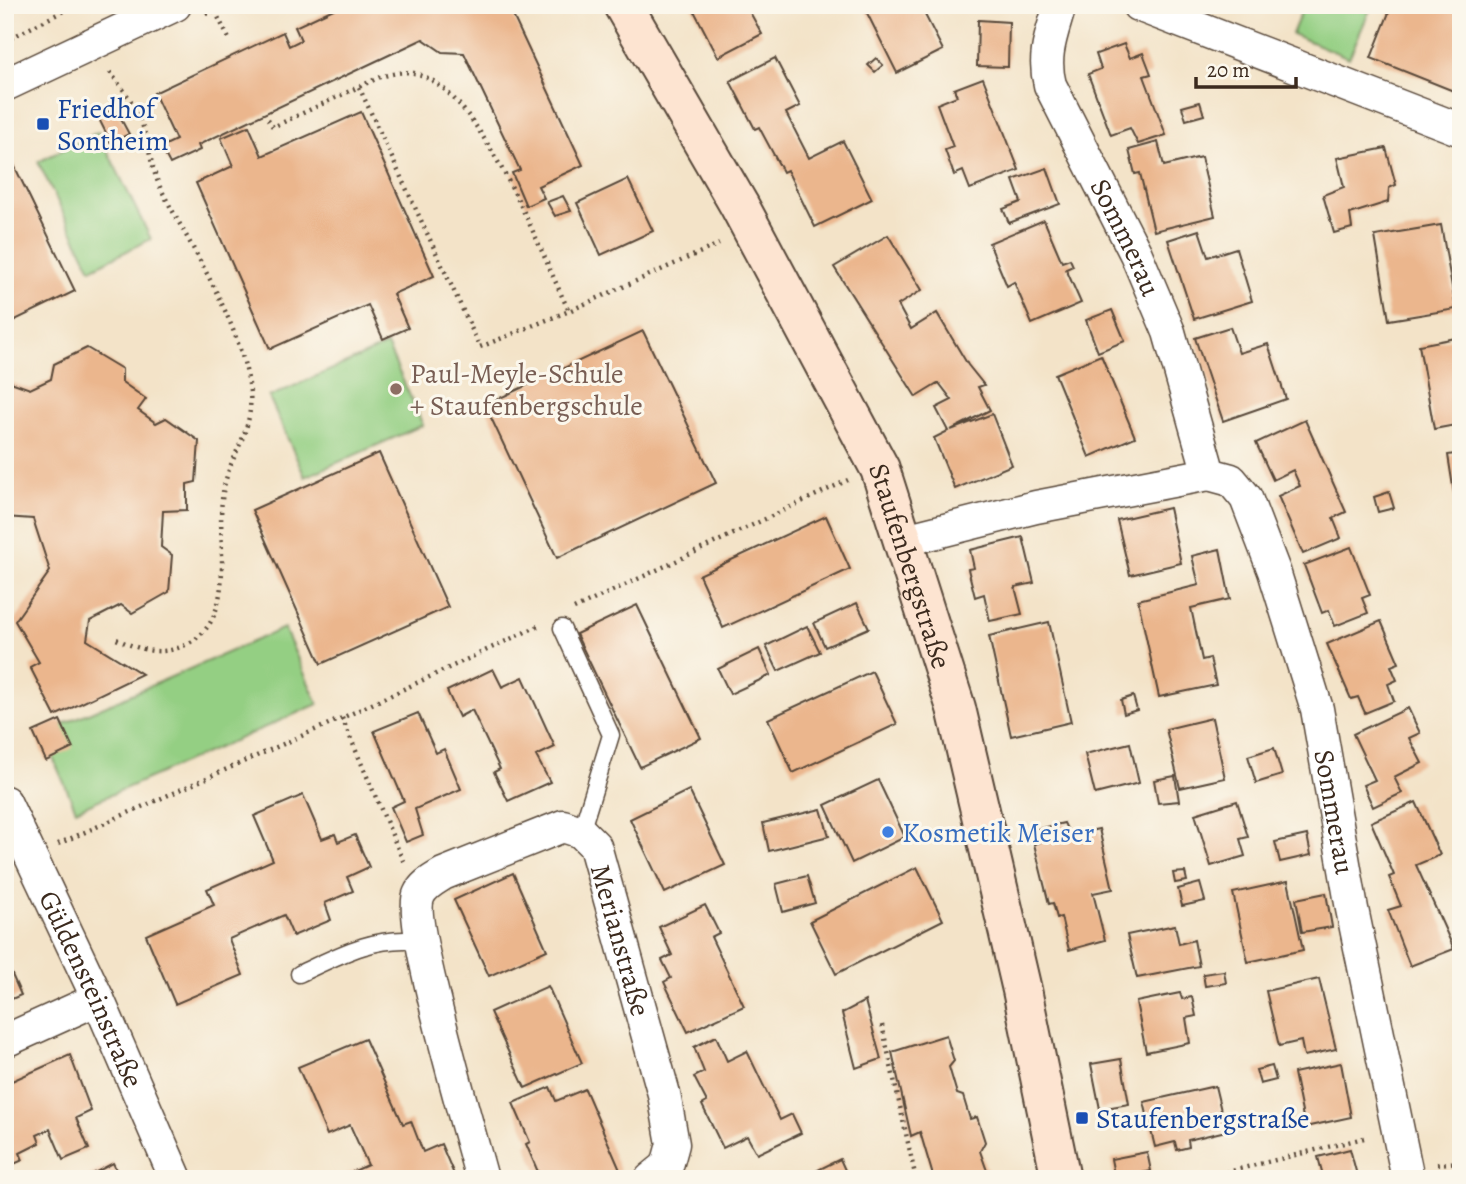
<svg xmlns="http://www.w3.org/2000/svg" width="1466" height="1184" viewBox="0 0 1466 1184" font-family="Alegreya,serif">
  <rect width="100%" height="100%" fill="#fbf7ec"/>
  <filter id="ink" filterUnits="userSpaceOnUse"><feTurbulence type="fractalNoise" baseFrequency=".0143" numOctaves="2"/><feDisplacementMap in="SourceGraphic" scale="14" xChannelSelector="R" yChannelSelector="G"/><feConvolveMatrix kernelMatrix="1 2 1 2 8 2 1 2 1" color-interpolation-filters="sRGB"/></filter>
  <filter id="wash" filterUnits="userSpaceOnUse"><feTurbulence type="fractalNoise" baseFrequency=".00686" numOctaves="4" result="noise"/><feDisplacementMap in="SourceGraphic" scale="28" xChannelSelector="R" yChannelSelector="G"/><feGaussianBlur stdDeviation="1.57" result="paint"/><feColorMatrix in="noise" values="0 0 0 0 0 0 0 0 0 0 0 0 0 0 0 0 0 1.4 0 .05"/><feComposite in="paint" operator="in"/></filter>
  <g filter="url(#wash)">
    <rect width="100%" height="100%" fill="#f3e3c8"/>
    <g fill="#94cf83" stroke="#687c50" stroke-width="2">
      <polygon points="1304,5 1372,5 1349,58 1292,34"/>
      <polygon points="98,132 151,239 91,269 38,162"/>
      <polygon points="387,345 423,425 305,477 269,397"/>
      <polygon points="284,628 318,704 76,810 42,733"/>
    </g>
    <g id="blocks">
      <g fill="#ebb68d">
        <polygon points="342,5 508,5 583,165 538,186 544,198 526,206 512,173 520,170 464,53 442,52 423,39 198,145 200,150 170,164 161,147 176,140 154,93 283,32 289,46 301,40 295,27"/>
        <polygon points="691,5 746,5 762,34 718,57"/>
        <polygon points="863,5 920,5 943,50 897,73"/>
        <polygon points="1392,5 1461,5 1461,94 1371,58"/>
        <polygon points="978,20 1009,22 1008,67 977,66"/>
        <polygon points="1124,44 1130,58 1143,53 1151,74 1144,76 1166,135 1138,144 1130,128 1111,135 1088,74 1101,69 1096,54"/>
        <polygon points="775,58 800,106 786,113 809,158 843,141 872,199 815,227 787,170 783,172 759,127 755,129 730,81"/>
        <polygon points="876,58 883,65 875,72 868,65"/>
        <polygon points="983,78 1019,170 970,189 963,171 954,175 945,150 953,147 937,104 957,96 954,89"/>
        <polygon points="1200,102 1204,115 1186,120 1182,107"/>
        <polygon points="115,108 129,134 111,143 98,117"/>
        <polygon points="361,112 434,276 393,294 408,328 383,339 368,305 270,349 196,183 233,166 221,138 249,126 262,156"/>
        <polygon points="1158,142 1164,166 1201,157 1215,216 1154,231 1140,173 1135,174 1129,150"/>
        <polygon points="1386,148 1396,185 1389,188 1388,202 1350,214 1352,228 1334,233 1323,195 1344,187 1337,158"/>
        <polygon points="13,163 75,291 5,325 5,167"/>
        <polygon points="1047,168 1060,204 1009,223 1003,209 1021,202 1013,180"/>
        <polygon points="628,179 653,231 601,255 577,203"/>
        <polygon points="563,196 571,211 555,216 547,202"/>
        <polygon points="1044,220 1062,262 1070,259 1073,266 1066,269 1081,303 1032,324 1014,282 1007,286 989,243"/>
        <polygon points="1441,225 1456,309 1389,320 1375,236"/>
        <polygon points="1199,230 1208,257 1236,248 1252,301 1194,319 1168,240"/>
        <polygon points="888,235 922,290 898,305 911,329 937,313 968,365 984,385 978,387 990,410 951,430 992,414 1012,465 955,489 934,438 948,431 936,408 952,400 939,383 916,397 834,267"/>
        <polygon points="1112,310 1125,341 1098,352 1086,320"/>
        <polygon points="1230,327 1239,353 1268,344 1286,399 1223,421 1195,338"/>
        <polygon points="643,331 716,483 557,558 485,405"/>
        <polygon points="1461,337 1461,424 1434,429 1419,345"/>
        <polygon points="87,348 122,369 122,382 146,399 138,410 156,423 166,418 199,441 196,482 187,484 187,510 163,511 161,547 172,555 169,592 132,613 121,605 90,621 87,640 142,674 55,716 30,667 39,662 15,621 50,571 33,519 5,517 5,380 30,389 51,379 54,364"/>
        <polygon points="1101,355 1135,437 1089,457 1055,374"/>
        <polygon points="1305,420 1346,512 1333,518 1341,538 1303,554 1278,496 1300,486 1293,470 1273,480 1256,443"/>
        <polygon points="379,453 448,607 321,664 252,510"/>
        <polygon points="1461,453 1461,525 1459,525 1448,455"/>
        <polygon points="1389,492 1394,508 1378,512 1374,497"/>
        <polygon points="1169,508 1181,563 1130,575 1117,520"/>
        <polygon points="826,516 850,569 723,628 699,575"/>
        <polygon points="1023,537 1034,583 1015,587 1022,614 990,621 984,594 975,597 968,569 974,568 970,550"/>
        <polygon points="1351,547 1370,595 1362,598 1368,613 1335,626 1329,610 1322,613 1304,565"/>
        <polygon points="1220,549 1230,599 1191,608 1202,660 1210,658 1216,685 1159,697 1138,600 1199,585 1192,556"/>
        <polygon points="857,603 869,628 825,647 814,623"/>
        <polygon points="637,605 701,738 640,767 576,634"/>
        <polygon points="1381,621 1399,663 1391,666 1397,680 1388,684 1394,701 1365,713 1358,697 1351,699 1327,644"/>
        <polygon points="1049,622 1071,722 1011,736 989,636"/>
        <polygon points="807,626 820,652 778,671 766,646"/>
        <polygon points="759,649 771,675 730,694 718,669"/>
        <polygon points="493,669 502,687 523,677 555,747 536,756 550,782 508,801 494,772 500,769 472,710 459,717 447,691"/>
        <polygon points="872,671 897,724 793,773 768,719"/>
        <polygon points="1133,696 1137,710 1124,714 1121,700"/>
        <polygon points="1408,708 1420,733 1409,738 1422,763 1394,777 1402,793 1373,807 1363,785 1375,780 1353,734"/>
        <polygon points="418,713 436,753 444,749 461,789 415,809 423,835 406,842 391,807 404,801 374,731"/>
        <polygon points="1212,718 1225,778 1180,788 1166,729"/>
        <polygon points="60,720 73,748 46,761 33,732"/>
        <polygon points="1130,743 1139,783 1095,794 1085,754"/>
        <polygon points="1274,748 1282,775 1256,783 1248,756"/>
        <polygon points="1175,776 1179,801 1158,803 1154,780"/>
        <polygon points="878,780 905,837 852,863 825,805"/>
        <polygon points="689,790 725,865 665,893 630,819"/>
        <polygon points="303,795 322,839 335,834 338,842 355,835 369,867 347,877 353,891 325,903 331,920 293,936 284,915 229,939 243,975 175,1004 146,935 214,905 207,889 273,860 254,816"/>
        <polygon points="1237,801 1248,837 1240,839 1245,856 1211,866 1195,814"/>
        <polygon points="1416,802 1440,855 1416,865 1454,949 1410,966 1388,910 1401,906 1389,877 1394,875 1371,822"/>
        <polygon points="821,809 829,836 769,851 763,823"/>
        <polygon points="1064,823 1070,835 1099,829 1113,889 1093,893 1105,940 1069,950 1061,917 1057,918 1053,903 1049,904 1034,844 1040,842 1038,829"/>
        <polygon points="1307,835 1311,855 1280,862 1275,842"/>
        <polygon points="917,867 943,920 836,974 810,921"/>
        <polygon points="1185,872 1187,881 1175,883 1173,873"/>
        <polygon points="513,873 547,950 489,976 454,900"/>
        <polygon points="807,876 815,903 783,912 776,884"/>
        <polygon points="1288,881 1303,950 1248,962 1233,893"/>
        <polygon points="1200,883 1205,901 1182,906 1178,889"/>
        <polygon points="1326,893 1332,927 1302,932 1296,899"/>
        <polygon points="705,905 719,933 711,937 744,1006 688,1032 664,982 671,978 662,960 672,955 659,927"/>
        <polygon points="1175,925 1179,944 1194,940 1199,966 1137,978 1127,935"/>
        <polygon points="5,959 21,995 5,1002"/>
        <polygon points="1224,971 1226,983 1205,986 1203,974"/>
        <polygon points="1319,979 1336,1049 1304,1056 1301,1041 1279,1046 1266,991"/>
        <polygon points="548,986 582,1063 525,1088 490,1012"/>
        <polygon points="1180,993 1182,999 1192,997 1196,1016 1186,1018 1190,1043 1146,1052 1136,1002"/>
        <polygon points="865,1001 881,1059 856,1068 842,1013"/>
        <polygon points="946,1035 954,1061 949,1067 957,1094 963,1096 970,1119 977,1117 985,1142 980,1151 986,1168 995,1179 934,1179 920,1132 911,1136 892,1052"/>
        <polygon points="716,1036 727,1061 747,1051 780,1120 792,1114 801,1133 757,1154 747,1136 723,1148 702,1105 707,1102 694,1077 704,1072 694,1047"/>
        <polygon points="365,1039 403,1124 411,1121 423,1152 441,1144 456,1179 336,1179 368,1165 350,1125 327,1135 298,1067"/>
        <polygon points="70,1055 91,1111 76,1118 89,1149 63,1160 50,1129 37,1135 40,1143 20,1153 23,1160 5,1168 5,1084"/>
        <polygon points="1121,1059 1129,1104 1100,1109 1091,1064"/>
        <polygon points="1341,1063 1351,1117 1305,1127 1294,1073"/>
        <polygon points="1272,1066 1276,1080 1260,1084 1256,1070"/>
        <polygon points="1215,1086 1226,1131 1188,1140 1189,1147 1177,1150 1175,1142 1155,1147 1144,1102"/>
        <polygon points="550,1087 556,1101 585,1089 620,1170 600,1179 541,1179 526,1144 530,1142 513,1103"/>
        <polygon points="1350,1149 1358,1179 1324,1179 1318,1157"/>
        <polygon points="1147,1152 1151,1171 1115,1179 1111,1159"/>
        <polygon points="840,1159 849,1179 817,1179 814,1172"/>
        <polygon points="113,1163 121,1179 83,1179"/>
      </g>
    </g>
  </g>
  <g filter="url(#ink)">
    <use href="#blocks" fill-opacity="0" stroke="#574638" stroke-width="2"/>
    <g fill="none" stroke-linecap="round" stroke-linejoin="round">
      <g stroke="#574638" stroke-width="19">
        <g id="lane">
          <polyline points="562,628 611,735 581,832"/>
          <path d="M299 974C339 955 376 935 420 941"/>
        </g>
      </g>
      <g stroke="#574638" stroke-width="35">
        <g id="street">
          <path id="s1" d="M1060 5C1052 34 1042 55 1050 85L1136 254 1169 332 1209 474 1231 480 1246 498 1274 571 1317 709 1352 909 1408 1179"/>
          <polyline points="1138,5 1461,130"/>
          <polyline points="5,85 175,5"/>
          <polyline points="905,540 1036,507 1209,474"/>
          <path id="s2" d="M5 802 98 999 176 1179"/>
          <polyline points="5,1041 98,999"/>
          <path id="s3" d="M482 1179C471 1137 407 920 419 895 424 884 434 880 443 874L563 826 581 832 595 846 664 1094 673 1144 667 1166 651 1179"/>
        </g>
      </g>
      <g stroke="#574638" stroke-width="42">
        <g id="secondary">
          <path id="s4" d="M623 5 739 205 880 469 956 708 1022 990 1061 1179"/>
        </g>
      </g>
      <g stroke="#574638" stroke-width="4.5" stroke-dasharray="2 5" stroke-linecap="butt">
        <polyline points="212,5 229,39"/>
        <polyline points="206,14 225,5"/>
        <polyline points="5,41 75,5"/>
        <path d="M110 72C121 87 135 103 141 121 149 143 150 165 160 187 191 248 231 306 247 374 261 434 227 449 222 500 217 544 237 617 189 643 161 658 141 650 114 638"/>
        <polyline points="359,87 480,347 569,311"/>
        <path d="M268 119 273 127 380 77C392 74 405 70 418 74 482 93 540 252 569 311L719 244"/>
        <polyline points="574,609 848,480"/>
        <polyline points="342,718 404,863"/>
        <polyline points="58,844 342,718 538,626"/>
        <polyline points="882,1025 916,1179"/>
        <polyline points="1437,1164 1461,1162"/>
        <polyline points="1199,1179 1368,1137"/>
      </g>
      <use href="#lane" stroke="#fff" stroke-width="16"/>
      <use href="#street" stroke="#fff" stroke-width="32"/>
      <use href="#secondary" stroke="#fde4d1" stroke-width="38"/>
    </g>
  </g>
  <g fill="#1a4fb4" stroke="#fbf7ec" stroke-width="2.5">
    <rect x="36" y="117" width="14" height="14" rx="3.5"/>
    <rect x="1075" y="1111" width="14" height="14" rx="3.5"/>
  </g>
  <circle fill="#8d6e63" stroke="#fbf7ec" stroke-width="2.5" cx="396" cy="389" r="7"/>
  <circle fill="#3f7fe0" stroke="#fbf7ec" stroke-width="2.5" cx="888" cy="832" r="7"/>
  <g text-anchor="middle" stroke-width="6" stroke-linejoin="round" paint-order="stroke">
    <g font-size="28" fill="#164399" stroke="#fbf7ec" text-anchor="start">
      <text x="57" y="118">Friedhof<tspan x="57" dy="32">Sontheim</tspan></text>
      <text x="1096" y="1128">Staufenbergstraße</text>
    </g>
    <g font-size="28" fill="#3b2a1e" stroke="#fbf7ec">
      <text dy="10" stroke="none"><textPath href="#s1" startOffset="252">Sommerau</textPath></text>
      <text dy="10" stroke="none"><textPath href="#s4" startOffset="632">Staufenbergstraße</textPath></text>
      <text dy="10" stroke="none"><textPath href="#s1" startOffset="877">Sommerau</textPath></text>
      <text dy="10" stroke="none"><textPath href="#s3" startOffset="590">Merianstraße</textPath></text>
      <text dy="10" stroke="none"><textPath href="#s2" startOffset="206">Güldensteinstraße</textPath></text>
    </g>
    <g font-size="28" fill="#785e54" stroke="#fbf7ec" text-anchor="start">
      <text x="410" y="383">Paul-Meyle-Schule<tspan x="410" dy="32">+ Staufenbergschule</tspan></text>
    </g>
    <g font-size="28" fill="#366cbe" stroke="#fbf7ec" text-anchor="start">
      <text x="902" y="842">Kosmetik Meiser</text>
    </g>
  </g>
  <rect width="1466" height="1184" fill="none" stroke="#fbf7ec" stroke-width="28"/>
  <path d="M1196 77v10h100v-10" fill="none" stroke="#3b2a1e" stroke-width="3.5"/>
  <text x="1207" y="77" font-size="21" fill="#3b2a1e" stroke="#fbf7ec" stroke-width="5" paint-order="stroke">20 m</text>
</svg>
